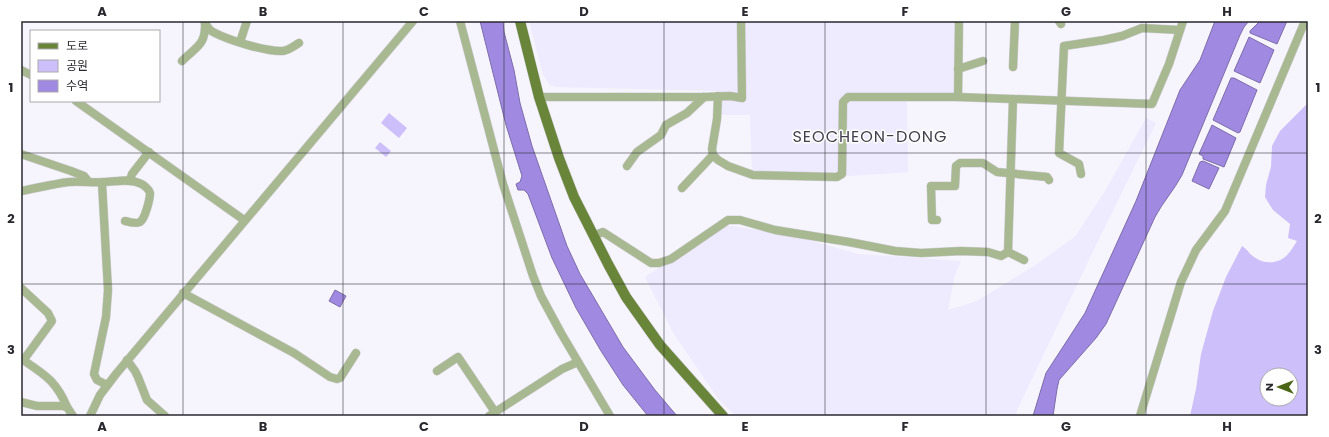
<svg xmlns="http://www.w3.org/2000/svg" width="1329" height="437" viewBox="0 0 1329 437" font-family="Poppins,'Noto Sans KR',sans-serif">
  <rect width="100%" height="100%" fill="#f6f4fc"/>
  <g fill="#eeeaff">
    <polygon points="529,21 957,21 955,94 907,100 908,172 849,176 757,174 752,170 750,115 720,115 719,91 557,87 550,85 543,75"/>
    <polygon points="1146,118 1156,123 1098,241 1017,410 1016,416 736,416 719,400 674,334 645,277 726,225 798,237 858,254 961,261 954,278 948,310 977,301 1034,266 1075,237 1105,191"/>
  </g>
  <g fill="#cdbffa" fill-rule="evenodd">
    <path d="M1308 103V416H1190L1196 389 1201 354 1213 311 1226 277 1242 246C1247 249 1249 254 1254 257 1264 265 1280 264 1288 254 1292 250 1294 245 1297 241L1288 238 1290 224 1273 210 1265 197 1266 185 1271 167 1272 146 1280 131ZM1267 375H1291V399H1267Z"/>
    <polygon points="389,113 407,128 399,138 381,123"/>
    <polygon points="380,142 391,151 386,157 375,148"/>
  </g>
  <g fill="#a089e0" stroke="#7d6cab">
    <polygon points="480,21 503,21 504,32 514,70 520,103 532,146 567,246 580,274 623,347 655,390 677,416 648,416 623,385 601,351 576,308 552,258 528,194 524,190 518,190 516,184 520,182 522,176 506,125"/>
    <path d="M1215 21H1249L1244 27 1240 35 1182 175C1174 190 1163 202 1155 217L1106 324 1096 338 1059 380 1057 389 1053 416H1033L1046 373 1085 313 1136 201 1180 90 1200 60Z"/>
    <polygon points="1260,21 1287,21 1277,44 1250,33 1250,31"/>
    <polygon points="1249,37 1274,50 1260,83 1234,71"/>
    <polygon points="1231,78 1234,78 1257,90 1240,132 1238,133 1213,120"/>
    <polygon points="1212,125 1236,138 1224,167 1203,159 1203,156 1199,154"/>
    <polygon points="1203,161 1219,168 1209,189 1192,181 1200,162"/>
    <polygon points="335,290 346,296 340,307 329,301"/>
  </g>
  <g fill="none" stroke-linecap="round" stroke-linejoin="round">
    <g stroke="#d1cfd7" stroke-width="9">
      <g id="minor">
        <polyline points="460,21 503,184 533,276 541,296 561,333 610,416"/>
        <polyline points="1059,21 1061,24"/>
        <path d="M205 23C207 26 209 30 213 32 228 40 266 52 283 51 289 50 294 46 299 43"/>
        <polyline points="240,42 247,21"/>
        <path d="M182 61C197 46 206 45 205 22"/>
        <polyline points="1013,67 1015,21"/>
        <polyline points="958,69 983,61"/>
        <polyline points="21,70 31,75"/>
        <polyline points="718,96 717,119 712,149 713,155 718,160 728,166 753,175 837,177 842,174 843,102 848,97 958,97 1152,104 1169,64 1183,21"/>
        <polyline points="539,97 704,97 730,96 742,98 741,21"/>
        <polyline points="958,97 959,21"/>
        <polyline points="76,101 244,220"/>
        <polyline points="21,154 71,171 84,176 88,181"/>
        <polyline points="627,166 637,152 661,135 666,125 687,113 704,97"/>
        <polyline points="1081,174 1079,164 1059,153 1064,46 1104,40 1122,36 1142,28 1180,30"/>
        <polyline points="130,180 132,174 149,152"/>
        <polyline points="102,183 108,290 106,317 94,374 97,380 107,385"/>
        <polyline points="682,188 713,155"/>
        <path d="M21 191C37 188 53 184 69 182 81 181 92 183 103 182 115 182 128 178 139 183 143 184 149 189 150 193 150 199 145 219 140 222 137 224 129 222 125 221"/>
        <polyline points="937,220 932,220 931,186 955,186 956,166 960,163 983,163 997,172 1047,177 1049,180"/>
        <polyline points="593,236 603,232 651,263 659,263 671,259 728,220 740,220 775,230 849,242 895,251 921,253 961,251 988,252 1001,256 1008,252 1013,99"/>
        <polyline points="1008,252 1024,260"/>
        <path d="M21 288 48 313 52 321 25 358 26 362C47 376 57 383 67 407"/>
        <polyline points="183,293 294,353 330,377 337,379 340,378 356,353"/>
        <polyline points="127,360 135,371 138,377 147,400 165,416"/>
        <polyline points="437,371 458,357 495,412"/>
        <polyline points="21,402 37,406 63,406 67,407 73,416"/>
        <polyline points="90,416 100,395 116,374 413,21"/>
        <polyline points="489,416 562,369 578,362"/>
        <polyline points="1140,416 1181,282 1196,250 1225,211 1305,21"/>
      </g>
    </g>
    <g stroke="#d1cfd7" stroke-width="11">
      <polyline id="major" points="520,21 539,97 559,158 574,197 608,264 626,297 660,345 723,416"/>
    </g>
    <use href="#minor" stroke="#a8b992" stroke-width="8"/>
    <use href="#major" stroke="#698539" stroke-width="10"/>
  </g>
  <path fill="none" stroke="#2a282f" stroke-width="1" stroke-opacity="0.55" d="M183 21V416M343 21V416M504 21V416M664 21V416M825 21V416M986 21V416M1146 21V416M21 153H1308M21 284H1308"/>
  <g text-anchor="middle" stroke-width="3" stroke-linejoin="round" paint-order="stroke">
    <g font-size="16" letter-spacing="1" fill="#43404f" stroke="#fff">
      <text x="870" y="142">SEOCHEON-DONG</text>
    </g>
  </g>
  <rect width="1329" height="437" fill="none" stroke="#ffffff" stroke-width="44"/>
  <rect x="30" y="30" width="130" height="72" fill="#ffffff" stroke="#aaa9ac"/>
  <rect x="38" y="43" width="20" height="6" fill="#698539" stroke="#aaa9ac"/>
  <text x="66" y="50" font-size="12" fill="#2a282f">도로</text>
  <rect x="38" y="60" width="20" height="12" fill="#cdbffa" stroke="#aaa9ac"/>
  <text x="66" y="70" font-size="12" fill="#2a282f">공원</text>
  <rect x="38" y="80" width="20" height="12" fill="#a089e0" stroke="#aaa9ac"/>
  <text x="66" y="90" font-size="12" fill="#2a282f">수역</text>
  <g transform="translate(1279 387) rotate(270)"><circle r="19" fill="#ffffff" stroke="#aaa9ac"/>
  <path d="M0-3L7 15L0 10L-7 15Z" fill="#4a6516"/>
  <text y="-6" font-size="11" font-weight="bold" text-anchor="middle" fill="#2a282f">N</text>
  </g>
  <rect x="22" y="22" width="1285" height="393" fill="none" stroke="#2a282f" stroke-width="1.5"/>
  <g font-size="13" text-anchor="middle" font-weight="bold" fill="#2a282f">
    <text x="102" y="16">A</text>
    <text x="263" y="16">B</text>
    <text x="424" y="16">C</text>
    <text x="584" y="16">D</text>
    <text x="745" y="16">E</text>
    <text x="905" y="16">F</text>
    <text x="1066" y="16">G</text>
    <text x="1227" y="16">H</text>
    <text x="11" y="92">1</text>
    <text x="1318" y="92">1</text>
    <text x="11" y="223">2</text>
    <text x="1318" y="223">2</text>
    <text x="11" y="354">3</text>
    <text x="1318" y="354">3</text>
    <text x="102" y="431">A</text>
    <text x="263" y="431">B</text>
    <text x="424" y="431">C</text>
    <text x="584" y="431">D</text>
    <text x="745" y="431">E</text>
    <text x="905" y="431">F</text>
    <text x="1066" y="431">G</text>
    <text x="1227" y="431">H</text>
  </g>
</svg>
